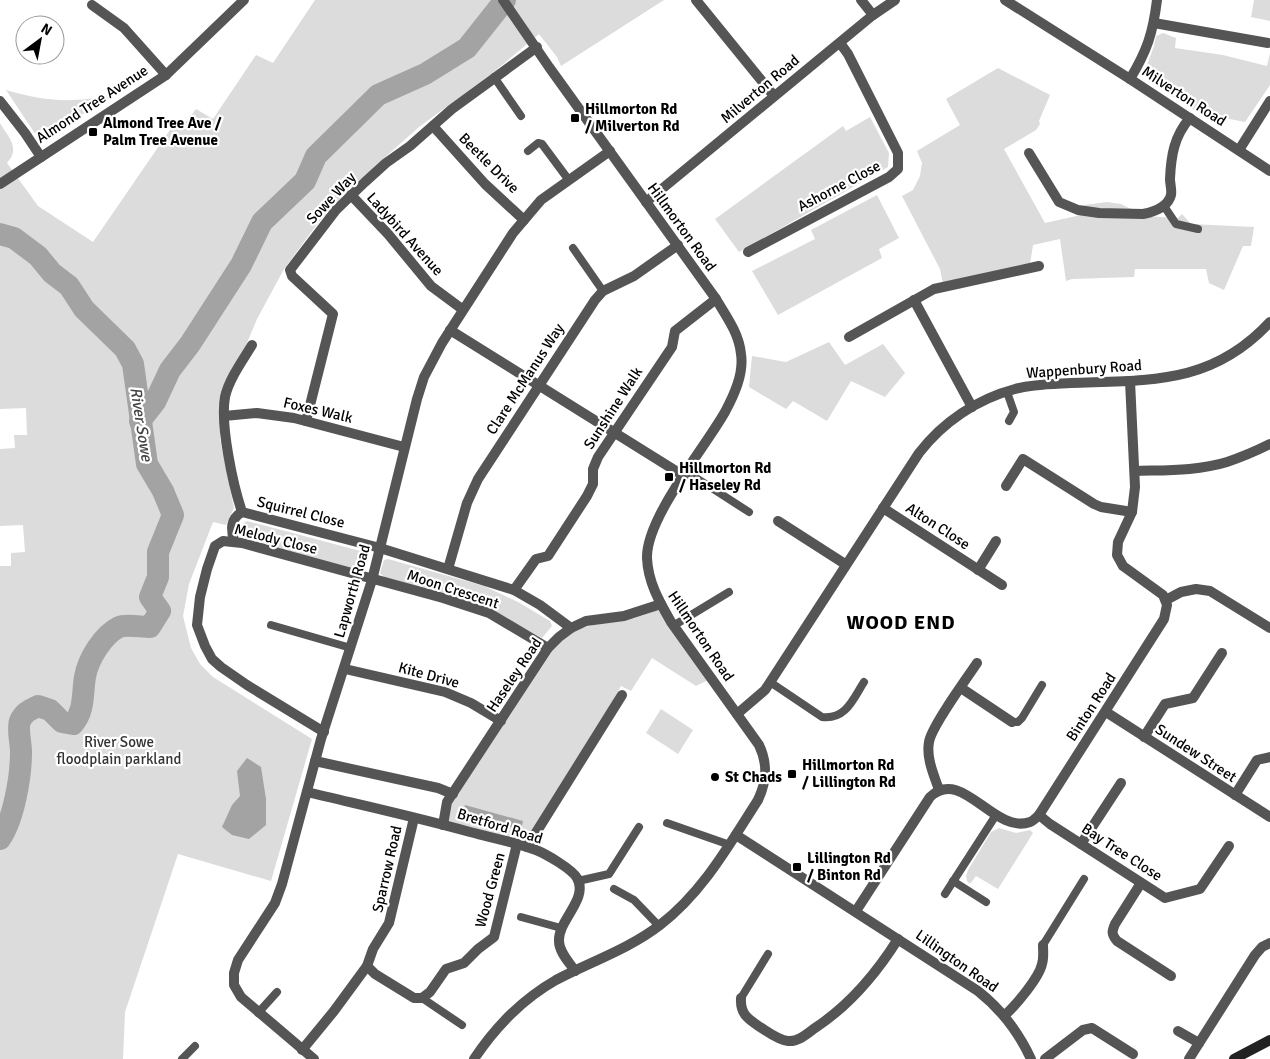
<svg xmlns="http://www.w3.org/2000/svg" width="1270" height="1059" viewBox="0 0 1270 1059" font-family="Signika,sans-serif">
  <rect width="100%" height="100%" fill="#fff"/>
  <g fill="#dcdcdc">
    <path d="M315 0H664L561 66 557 57 539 34 495 71 419 127 346 192 318 223 284 269 257 319 241 357 220 397V439L234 508 226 525 213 522 189 584 183 616 191 648 200 664 213 677 312 739 271 881 178 854 125 1012 123 1059H0V566H11V553L25 552 23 525 0 526V449L15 448 14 435H27L26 408 0 409V123C8 137 21 148 7 163L38 206 93 242 174 124 181 128 196 109 213 119 256 55 273 63Z"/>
    <polygon points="1254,0 1270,0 1270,21 1251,17"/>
    <polygon points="1163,33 1176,38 1175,48 1223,55 1267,66 1270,53 1270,85 1245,122 1199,113 1161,89 1144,73 1154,46 1156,36"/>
    <polygon points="998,68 1050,95 1039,121 1040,124 1036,130 1004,149 1045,223 1081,215 1084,205 1107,202 1121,204 1145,216 1178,218 1182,214 1191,224 1254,227 1251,246 1243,246 1224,290 1209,283 1206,269 1135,269 1134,277 1072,279 1066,281 1060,239 1033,245 1030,264 943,284 940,269 902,196 913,190 920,176 922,163 917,151 960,125 946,99"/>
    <path d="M6 90C48 102 71 103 114 95L47 136 40 137 34 132Z"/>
    <polygon points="870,117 889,153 888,167 739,252 715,219 843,126 846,131"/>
    <polygon points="877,195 899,238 879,249 882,258 778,315 752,271 815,239 811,230"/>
    <polygon points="829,342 845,365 883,344 905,373 885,397 851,381 827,421 793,401 786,409 749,387 752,356 786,362"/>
    <polygon points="247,521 368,553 369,556 365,570 361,571 241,537 238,533 238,526"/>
    <polygon points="388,559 484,586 518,602 550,621 552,626 542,638 487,608 384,577 380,573 384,560"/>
    <path d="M660 609 710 679 696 686 652 658 631 691 621 686 606 713 525 843 447 823 450 807 456 796 553 650C578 622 593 626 627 620 638 618 649 613 660 609Z"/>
    <polygon points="661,709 693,730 678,754 646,733"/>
    <polygon points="999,828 1016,833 1030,830 1033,833 998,889 976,876 970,884 967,881 966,876 968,870 991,832"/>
  </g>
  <g fill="#a3a3a3">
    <polygon points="247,758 261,767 266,799 266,825 249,839 232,835 222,827 232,805 240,796 237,771"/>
    <polygon points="465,805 523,821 521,830 462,814"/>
  </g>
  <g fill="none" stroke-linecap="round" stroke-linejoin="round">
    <g stroke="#a3a3a3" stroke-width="22">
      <path d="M0 234 14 238 38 256 52 273 69 286 84 309 125 349 133 364 147 464 163 491 173 515 158 552V577L150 597 160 611 150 627C141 627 126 624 119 627 103 635 88 659 85 677 82 694 85 710 73 724L62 722 50 710 38 706C30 710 24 712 20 721 17 729 21 742 21 752 21 776 14 819 0 839"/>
      <polyline points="140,421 155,402 170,370 190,344 241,265 262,222 305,181 316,156 378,95 425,74 467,48 505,0"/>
    </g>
    <g stroke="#555" stroke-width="8">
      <polyline points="494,77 521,116"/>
      <polyline points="528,151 538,143 542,144 568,179"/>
      <polyline points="1164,206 1176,224 1198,229"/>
      <polyline points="573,248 603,291"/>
      <polyline points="1007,392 1014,412 1009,421"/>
      <polyline points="687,472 749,512"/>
      <polyline points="271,625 351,648"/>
      <polyline points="673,626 729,592"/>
      <path d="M770 682 822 717C846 720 853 699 864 682"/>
      <polyline points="1012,722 1018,722 1022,718 1042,685"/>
      <polyline points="667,823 730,845"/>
      <polyline points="578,881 609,874 639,827"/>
      <polyline points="953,881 986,902"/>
      <polyline points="614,889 634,900 659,926"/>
      <polyline points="945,894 996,815"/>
      <polyline points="521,917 561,928"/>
      <polyline points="1043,945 1084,879"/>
      <polyline points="422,998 462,1025"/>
      <polyline points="741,998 768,954"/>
      <polyline points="258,1013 277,992"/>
      <polyline points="182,1059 195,1046"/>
    </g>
    <g stroke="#555" stroke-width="10">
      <polyline points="696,0 774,96"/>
      <polyline points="861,0 873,15"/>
      <polyline points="1005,0 1130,79 1270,171"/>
      <polyline points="92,5 124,28 166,75"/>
      <polyline points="1154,23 1268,43"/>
      <path d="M1130 79C1147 51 1153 33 1157 0"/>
      <polyline points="0,101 25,133 41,157"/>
      <polyline points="433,126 485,184 524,220"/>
      <polyline points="1239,150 1270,101"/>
      <path d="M1029 153 1059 202 1078 210 1099 213 1143 214C1153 212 1168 207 1171 195 1172 190 1170 184 1170 179 1171 156 1174 136 1190 118"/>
      <polyline points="0,184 166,75 244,0"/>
      <polyline points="351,195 388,234 431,286 462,309"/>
      <polyline points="646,202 873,15 895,0"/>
      <polyline points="748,252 889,177 898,169 898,153 848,54 840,43"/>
      <polyline points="914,300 972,407"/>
      <polyline points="450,330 684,476"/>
      <polyline points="849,337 934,289 1039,266"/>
      <path d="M252 345C243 360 229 379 225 397 220 425 233 485 242 512L380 548 514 590 540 605 571 628"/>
      <polyline points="224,416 257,413 294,418 404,447"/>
      <polyline points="306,421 333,314 292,276 290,270 336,210 365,182 386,163 410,146 452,109 537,47"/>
      <path d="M1135 471C1165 470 1198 471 1227 462 1242 457 1256 451 1270 444"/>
      <polyline points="1006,486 1023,459 1094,504 1101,507 1132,512"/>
      <polyline points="883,508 1002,585"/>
      <polyline points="778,521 845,564"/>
      <path d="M234 541C231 529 230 519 242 512"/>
      <polyline points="448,569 467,503 478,479 595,300 603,291 634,276 678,245"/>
      <polyline points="978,570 996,541"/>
      <polyline points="514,590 536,559 548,556 587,496 593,484 593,469 598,457 672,347 675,331 716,299"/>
      <polyline points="1166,600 1181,592 1196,589 1210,591 1270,628"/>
      <polyline points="345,669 445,692 471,703 501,721"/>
      <polyline points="961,688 1012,722"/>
      <polyline points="1106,712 1270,817"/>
      <path d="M737 714 765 690 919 453C943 422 977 399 1015 389 1033 384 1053 384 1071 383 1150 380 1212 385 1270 322"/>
      <polyline points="324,732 247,685 221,667 212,659 205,646 197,625 200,597 207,569 215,546 223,541 242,543 443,598 489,613 548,648"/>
      <polyline points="1144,737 1165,704 1193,698 1222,653"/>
      <polyline points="315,761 438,788 453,794"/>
      <path d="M939 790C934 775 926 758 929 742 931 727 967 678 977 663"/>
      <path d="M307 792C361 805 416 817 470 832 492 838 515 842 536 850 546 854 572 869 577 878 589 899 558 920 559 941 559 952 569 962 575 971"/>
      <polyline points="1235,795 1257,760 1270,757"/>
      <polyline points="1039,815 1050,824 1165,898 1200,889 1229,846"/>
      <polyline points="443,825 447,802 548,648 559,637 571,628 586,621 624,616 661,604"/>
      <path d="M736 835 978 991C1002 1010 1018 1031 1031 1059"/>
      <polyline points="1081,844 1121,783"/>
      <polyline points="527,847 622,695"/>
      <path d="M1141 883 1115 924C1112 931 1111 934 1117 941L1171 976"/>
      <path d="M856 911 930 797C962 766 994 835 1030 822 1033 821 1037 817 1039 815L1164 619 1167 605 1163 595 1123 566 1117 555 1118 542 1132 512 1135 487 1130 381"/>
      <polyline points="367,966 375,974 414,998 422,998 430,992 446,969 464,963 478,949 494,937 517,844"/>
      <path d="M741 998C740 1014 748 1019 760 1027 768 1032 778 1040 788 1041 798 1042 807 1034 815 1028 850 1005 876 974 898 939"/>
      <path d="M1005 1015C1016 1005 1039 978 1042 964 1044 958 1043 951 1043 945"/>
      <polyline points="1178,1031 1199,1043"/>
      <polyline points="302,1050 334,1011 367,966 373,949 389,923 414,818"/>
      <polyline points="314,1059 241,997 234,985 234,973 238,960 275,903 282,884 321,739 372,580 417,399 424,377 442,343 513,233 541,200 610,151"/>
      <path d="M474 1059C496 1026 521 1000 556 980 590 962 629 949 660 925 703 892 729 845 758 800 767 781 768 764 759 745L671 622C659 601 648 582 647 558 646 518 704 449 725 412 734 395 744 374 741 354 739 333 726 316 716 299L549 67 503 0"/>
      <polyline points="1045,1059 1083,1030 1092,1028 1133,1054"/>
      <polyline points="1189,1059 1255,955 1262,947 1270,943"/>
    </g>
    <polyline stroke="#222" stroke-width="10" points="1234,1059 1270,1040"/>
  </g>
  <g fill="#000" stroke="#fff" stroke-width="2">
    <rect x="570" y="113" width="10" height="10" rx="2.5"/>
    <rect x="88" y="127" width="10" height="10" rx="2.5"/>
    <rect x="664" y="472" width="10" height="10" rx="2.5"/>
    <rect x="787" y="769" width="10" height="10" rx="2.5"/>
    <circle cx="715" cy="777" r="5"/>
    <rect x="792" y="862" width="10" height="10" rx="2.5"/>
  </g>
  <g text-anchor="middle" stroke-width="4.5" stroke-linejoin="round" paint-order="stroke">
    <g font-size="15" fill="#000" stroke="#fff">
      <text transform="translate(760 89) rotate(-40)" y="5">Milverton Road</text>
      <text transform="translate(1184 96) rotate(33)" y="5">Milverton Road</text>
      <text transform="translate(92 104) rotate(-33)" y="5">Almond Tree Avenue</text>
      <text transform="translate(489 163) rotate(45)" y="5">Beetle Drive</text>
      <text transform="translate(839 186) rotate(-28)" y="5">Ashorne Close</text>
      <text transform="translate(331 198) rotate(-47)" y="5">Sowe Way</text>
      <text transform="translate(682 227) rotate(54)" y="5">Hillmorton Road</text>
      <text transform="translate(405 234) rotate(48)" y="5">Ladybird Avenue</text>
      <text transform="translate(1084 369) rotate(-4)" y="5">Wappenbury Road</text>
      <text transform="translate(525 379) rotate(-57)" y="5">Clare McManus Way</text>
      <text transform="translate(613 408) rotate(-57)" y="5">Sunshine Walk</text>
      <text transform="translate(318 410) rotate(13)" y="5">Foxes Walk</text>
      <text transform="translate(301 512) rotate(14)" y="5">Squirrel Close</text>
      <text transform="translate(938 526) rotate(33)" y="5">Alton Close</text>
      <text transform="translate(276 539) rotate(14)" y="5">Melody Close</text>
      <text transform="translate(453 589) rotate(18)" y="5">Moon Crescent</text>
      <text transform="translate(352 591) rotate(-74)" y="5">Lapworth Road</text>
      <text transform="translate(701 636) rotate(56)" y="5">Hillmorton Road</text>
      <text transform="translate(429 675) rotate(15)" y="5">Kite Drive</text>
      <text transform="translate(514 675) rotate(-56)" y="5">Haseley Road</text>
      <text transform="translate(1091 707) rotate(-57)" y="5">Binton Road</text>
      <text transform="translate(1196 753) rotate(33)" y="5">Sundew Street</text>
      <text transform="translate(500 826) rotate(17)" y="5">Bretford Road</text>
      <text transform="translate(1122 852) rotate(33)" y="5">Bay Tree Close</text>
      <text transform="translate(387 869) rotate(-77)" y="5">Sparrow Road</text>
      <text transform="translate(490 890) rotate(-75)" y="5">Wood Green</text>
      <text transform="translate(957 961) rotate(35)" y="5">Lillington Road</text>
    </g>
    <g font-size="15" font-weight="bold" fill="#000" stroke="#fff" text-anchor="start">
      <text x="585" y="114">Hillmorton Rd<tspan x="585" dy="17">/ Milverton Rd</tspan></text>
      <text x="103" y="128">Almond Tree Ave /<tspan x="103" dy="17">Palm Tree Avenue</tspan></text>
      <text x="679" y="473">Hillmorton Rd<tspan x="679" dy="17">/ Haseley Rd</tspan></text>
      <text x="802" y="770">Hillmorton Rd<tspan x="802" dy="17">/ Lillington Rd</tspan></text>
      <text x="725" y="782">St Chads</text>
      <text x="807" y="863">Lillington Rd<tspan x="807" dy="17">/ Binton Rd</tspan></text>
    </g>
    <g font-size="15" fill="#333" stroke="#fff">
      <text x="119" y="747">River Sowe<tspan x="119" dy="17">floodplain parkland</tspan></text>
    </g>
    <g font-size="16" font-style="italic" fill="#444" stroke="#fff">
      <text transform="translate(142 424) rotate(81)" y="6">River Sowe</text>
    </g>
    <g font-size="20" font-weight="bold" letter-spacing="1" fill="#000" stroke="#fff">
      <text x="901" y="629">WOOD END</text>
    </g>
  </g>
  <g transform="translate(40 40) rotate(32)"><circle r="24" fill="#ffffff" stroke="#999999"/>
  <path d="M0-4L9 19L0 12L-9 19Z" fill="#000000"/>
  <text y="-8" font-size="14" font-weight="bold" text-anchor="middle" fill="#000000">N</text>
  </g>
</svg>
